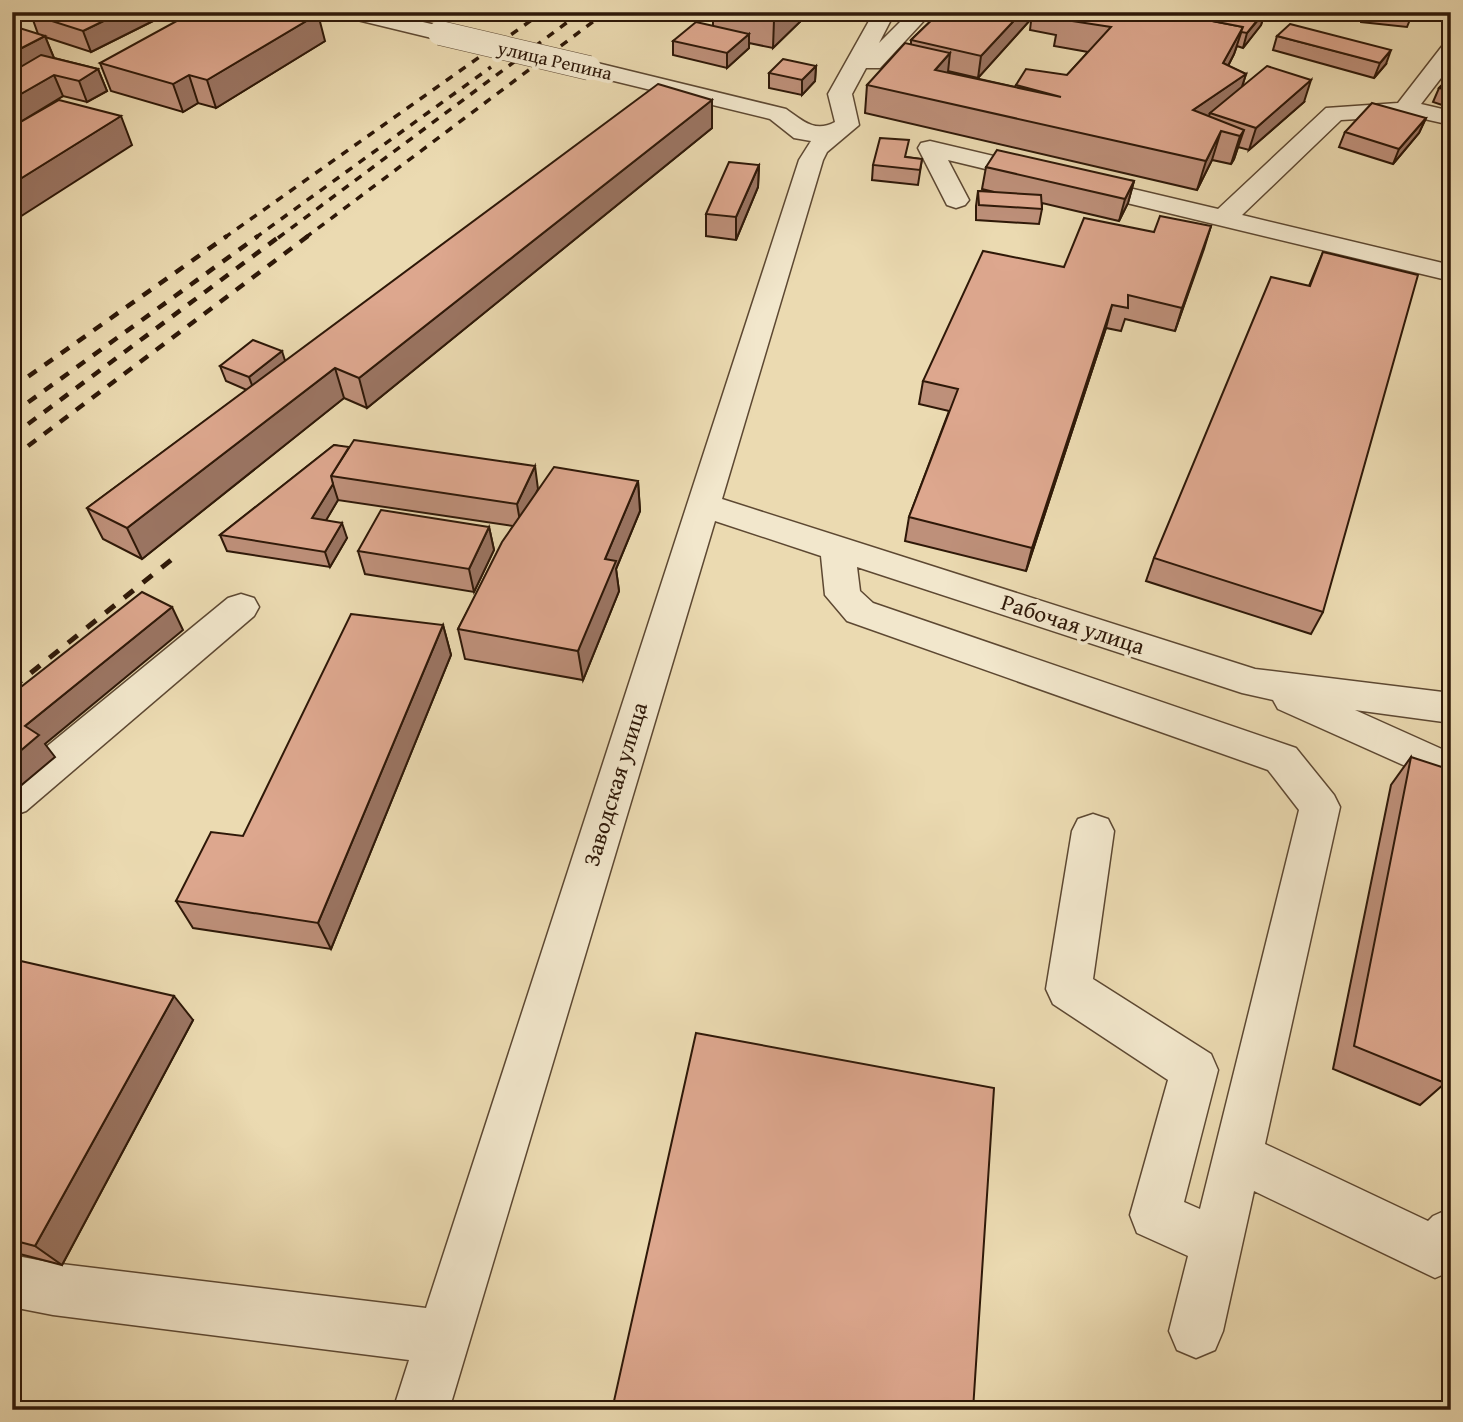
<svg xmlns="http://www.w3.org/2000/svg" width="1463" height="1422" viewBox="0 0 1463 1422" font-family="'Gentium Book Plus',serif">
  <rect width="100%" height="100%" fill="#ebdab1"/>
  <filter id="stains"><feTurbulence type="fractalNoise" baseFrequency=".00286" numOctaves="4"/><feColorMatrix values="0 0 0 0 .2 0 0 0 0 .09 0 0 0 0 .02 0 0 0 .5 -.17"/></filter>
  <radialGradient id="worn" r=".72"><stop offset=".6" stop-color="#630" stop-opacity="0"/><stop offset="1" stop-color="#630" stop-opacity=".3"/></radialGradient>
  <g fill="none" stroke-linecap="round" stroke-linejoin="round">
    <g stroke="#5d4832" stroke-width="3">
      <g id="minor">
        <polygon points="343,12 381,12 448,28 451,33 448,38 440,40 345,17"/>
        <path d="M874 12H895L879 43 910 12H932L880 68H866L852 94 859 125 827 152 823 160 722 499 1255 669 1451 693V723L1355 710 1444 750 1450 761 1444 772 1430 777 1278 709 1273 700 1242 693 857 567 860 591 873 603 1296 748 1334 795 1340 807 1265 1144 1428 1221 1433 1216 1451 1208V1271L1435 1278 1254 1191 1223 1331 1215 1350 1196 1358 1177 1350 1169 1331 1188 1256 1137 1233 1130 1215 1168 1080 1053 1004 1046 989 1072 831 1078 819 1093 814 1108 819 1114 831 1093 979 1211 1054 1218 1070 1184 1202 1200 1209 1299 810 1268 770 847 621 825 595 821 556 715 521 449 1410H393L409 1360 53 1315 12 1307V1255L53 1263 426 1308 799 160 811 141 794 138 770 119 581 73 578 68 581 63 589 61 786 109C803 121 815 133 835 122L828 94Z"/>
        <polygon points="1451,43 1451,65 1421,104 1451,111 1451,125 1411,116 1341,120 1242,215 1451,265 1451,281 948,160 969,200 965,205 956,208 947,205 918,148 921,143 930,141 1218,209 1326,108 1398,103 1443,45"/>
        <polygon points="241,594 254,598 259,607 254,616 26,811 12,816 12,775 228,598"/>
      </g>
    </g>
    <use href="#minor" fill="#f2e7cc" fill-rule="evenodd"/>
    <g stroke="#2e1808" stroke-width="3.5" stroke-dasharray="8 8" stroke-linecap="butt">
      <polyline points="224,238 543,12"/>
      <polyline points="255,238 491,67"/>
      <polyline points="278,238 581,12"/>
      <polyline points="305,238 606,12"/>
    </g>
    <g stroke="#2e1808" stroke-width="4.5" stroke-dasharray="10 10" stroke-linecap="butt">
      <polyline points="12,388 227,236"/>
      <polyline points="12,414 258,236"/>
      <polyline points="12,436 280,236"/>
      <polyline points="12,458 308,236"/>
    </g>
    <polyline stroke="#2e1808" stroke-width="5" stroke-dasharray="12 12" stroke-linecap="butt" points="12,688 176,556"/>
    <g stroke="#5d4832" stroke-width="25" stroke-linecap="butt">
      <polyline id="minor-bridge" points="440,33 589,68"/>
    </g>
    <use href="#minor-bridge" stroke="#f2e7cc" stroke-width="24"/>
  </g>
  <g fill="#be907a" stroke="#2e1808" stroke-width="2" fill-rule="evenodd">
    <polygon points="14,12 171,12 91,52 45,37 54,58 98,69 107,91 87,102 63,96 12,127 38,34 33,20"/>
    <polygon points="713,12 810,12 773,48 749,43 749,48 727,68 673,55 673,41 713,26"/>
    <path d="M940 12H1265L1261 25 1243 48 1237 46 1234 54 1228 66 1246 74 1242 87 1304 102 1249 150 1238 147 1234 159 1231 164 1212 160 1197 190 865 113 867 85 911 44V40ZM1032 13 1030 30 1056 35 1054 46 1088 52 1067 75 1016 85 1015 87 948 72V71L978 78 1031 19Z"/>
    <polygon points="1359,12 1413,12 1407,27 1361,22"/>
    <polygon points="1277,36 1386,64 1374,78 1273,50"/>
    <polygon points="325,41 216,108 198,103 183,112 111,91 100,63"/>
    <polygon points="816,66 815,81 802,95 769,88 769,73"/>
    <polygon points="1451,76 1451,108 1433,102 1439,88"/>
    <polygon points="712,100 712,128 367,408 344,398 142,559 103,539 87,508 247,390 226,381 220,366 285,361"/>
    <polygon points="1426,118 1419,133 1393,164 1339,147 1345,132"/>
    <polygon points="907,157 922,159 918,185 872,180 873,165"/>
    <polygon points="759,165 758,187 736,240 706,236 706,214"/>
    <polygon points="986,167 1134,181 1128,203 1119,221 1042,203 1042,209 1039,224 976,220 976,206 978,191 994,192 982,189"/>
    <polygon points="1211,226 1175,331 1125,319 1121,331 1106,328 1026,571 905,541 909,517 949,411 919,404 923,381 1064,267 1154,232"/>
    <polygon points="1323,252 1323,612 1311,634 1146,581 1154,558 1309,286"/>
    <polygon points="334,445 538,490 638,481 640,511 616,569 619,591 583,680 465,659 458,629 513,526 338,500 326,520 347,538 330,567 227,551 220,535"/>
    <polygon points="489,527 494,550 474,592 365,574 358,551"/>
    <polygon points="443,625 451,655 331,949 193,928 176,901 243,836"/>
    <polygon points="1411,757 1445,1083 1420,1105 1333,1069 1391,785"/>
    <polygon points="12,959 193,1020 62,1265 12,1252"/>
  </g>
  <g fill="#9b7563" stroke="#2e1808" stroke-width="2">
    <polygon points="122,12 171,12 91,52 83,31"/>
    <polygon points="783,12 810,12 773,48 774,20"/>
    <polygon points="1022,12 1033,12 1031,19 978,78 981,56"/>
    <polygon points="1265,12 1261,25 1243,48 1247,33"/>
    <polygon points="318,14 325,41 216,108 207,80"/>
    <polygon points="1243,27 1234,54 1215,91 1223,63"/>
    <polygon points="749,34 749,48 727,68 727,53"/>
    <polygon points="45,36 56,63 12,88 12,53"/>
    <polygon points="1391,50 1386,64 1374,78 1380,63"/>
    <polygon points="950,53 947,81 935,70"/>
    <polygon points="816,66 815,81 802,95 802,80"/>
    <polygon points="98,69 107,91 87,102 79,81"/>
    <polygon points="1246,74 1237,102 1210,113 1207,123 1193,110"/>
    <polygon points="54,75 63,96 12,127 12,99"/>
    <polygon points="189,75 198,103 183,112 173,84"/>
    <polygon points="1311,80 1304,102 1249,150 1256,128"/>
    <polygon points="712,100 712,128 367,408 359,378"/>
    <polygon points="121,116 132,145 12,222 12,184"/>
    <polygon points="1426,118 1419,133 1393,164 1399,149"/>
    <polygon points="1244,130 1234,159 1231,164 1240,136"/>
    <polygon points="1221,131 1212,160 1197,190 1206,161"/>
    <polygon points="759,165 758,187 736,240 736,217"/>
    <polygon points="1134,181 1128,203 1119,221 1125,199"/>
    <polygon points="1211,226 1204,249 1175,331 1182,308"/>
    <polygon points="1112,305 1106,328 1026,571 1032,548"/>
    <polygon points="282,351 287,367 255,393 249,377"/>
    <polygon points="335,368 344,398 142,559 127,528"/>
    <polygon points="535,466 538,489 521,527 517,504"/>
    <polygon points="638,481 640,511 616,569 619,591 583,680 578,651 605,559"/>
    <polygon points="333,484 338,500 318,534 312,518"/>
    <polygon points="342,523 347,538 330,567 325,552"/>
    <polygon points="489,527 494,550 474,592 469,569"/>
    <polygon points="172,607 183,630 45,744 55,757 12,793 12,758 25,726"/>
    <polygon points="443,625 451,655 331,949 318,923"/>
    <polygon points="174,996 193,1020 62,1265 35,1246"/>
  </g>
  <g fill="#dda78e" stroke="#2e1808" stroke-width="2">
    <polygon points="34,12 122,12 83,31 30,14"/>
    <polygon points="193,12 311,12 318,14 207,80 189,75 173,84 100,63"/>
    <polygon points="735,12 783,12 774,20"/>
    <polygon points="940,12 1022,12 981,56 911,40"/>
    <polygon points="1063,12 1166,12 1243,27 1223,63 1246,74 1193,110 1244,130 1240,136 1221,131 1206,161 867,85 905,43 950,53 935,70 1061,97 1016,85 1026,69 1067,75 1111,27 1059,19"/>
    <polygon points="1166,12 1264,12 1247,33 1241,32 1243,27"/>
    <polygon points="696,22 749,34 727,53 673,41"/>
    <polygon points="1290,24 1391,50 1380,63 1277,36"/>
    <polygon points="12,26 13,26 45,36 12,53"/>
    <polygon points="41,55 98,69 79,81 54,75 12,99 12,72"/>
    <polygon points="783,59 816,66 802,80 769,73"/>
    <polygon points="1267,66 1311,80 1256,128 1210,113"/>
    <polygon points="1451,76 1451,91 1439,88"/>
    <polygon points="658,84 712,100 359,378 335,368 127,528 87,508"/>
    <polygon points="59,100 121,116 12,184 12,127"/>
    <polygon points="1372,103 1426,118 1399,149 1345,132"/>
    <polygon points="880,138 909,140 905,157 922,159 920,170 873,165"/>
    <polygon points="997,150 1134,181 1125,199 986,167"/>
    <polygon points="729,162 759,165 736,217 706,214"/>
    <polygon points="978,191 1041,195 1042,209 979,205"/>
    <polygon points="1160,216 1211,226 1182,308 1128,295 1128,308 1112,305 1032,548 909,517 958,389 923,381 983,251 1064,267 1084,218 1154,232"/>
    <polygon points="1323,252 1418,275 1323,612 1154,558 1271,277 1310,286"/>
    <polygon points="253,340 282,351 249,377 220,366"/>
    <polygon points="354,440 535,466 517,504 331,476"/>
    <polygon points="334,445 349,447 331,476 333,484 312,518 342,523 325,552 220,535"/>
    <polygon points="554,467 638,481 605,559 616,561 578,651 458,629 502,542"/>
    <polygon points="381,510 489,527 469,569 358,551"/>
    <polygon points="142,592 172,607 25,726 39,735 12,758 12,694"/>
    <polygon points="351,614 443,625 318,923 176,901 211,832 243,836"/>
    <polygon points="1411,757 1451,770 1451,1040 1445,1083 1354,1046"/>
    <polygon points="12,959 174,996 35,1246 12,1240"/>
    <polygon points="696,1033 994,1088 973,1410 612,1410"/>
  </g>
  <g text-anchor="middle" stroke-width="7" stroke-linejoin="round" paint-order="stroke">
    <g font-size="19" fill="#2e1808" stroke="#f2e7cc">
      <text transform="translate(555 60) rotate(13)" y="7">улица Репина</text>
    </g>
    <g font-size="23" fill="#2e1808" stroke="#f2e7cc">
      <text transform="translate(1073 624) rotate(18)" y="8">Рабочая улица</text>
      <text transform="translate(615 784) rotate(-73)" y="8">Заводская улица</text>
    </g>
  </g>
  <rect width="1463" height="1422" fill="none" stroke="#ebdab1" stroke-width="42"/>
  <rect x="14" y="14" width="1435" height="1394" fill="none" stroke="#2e1808" stroke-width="3.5"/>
  <rect x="21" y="21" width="1421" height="1380" fill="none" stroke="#2e1808" stroke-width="2"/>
  <rect width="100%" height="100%" filter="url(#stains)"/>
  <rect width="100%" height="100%" fill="url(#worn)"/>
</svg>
